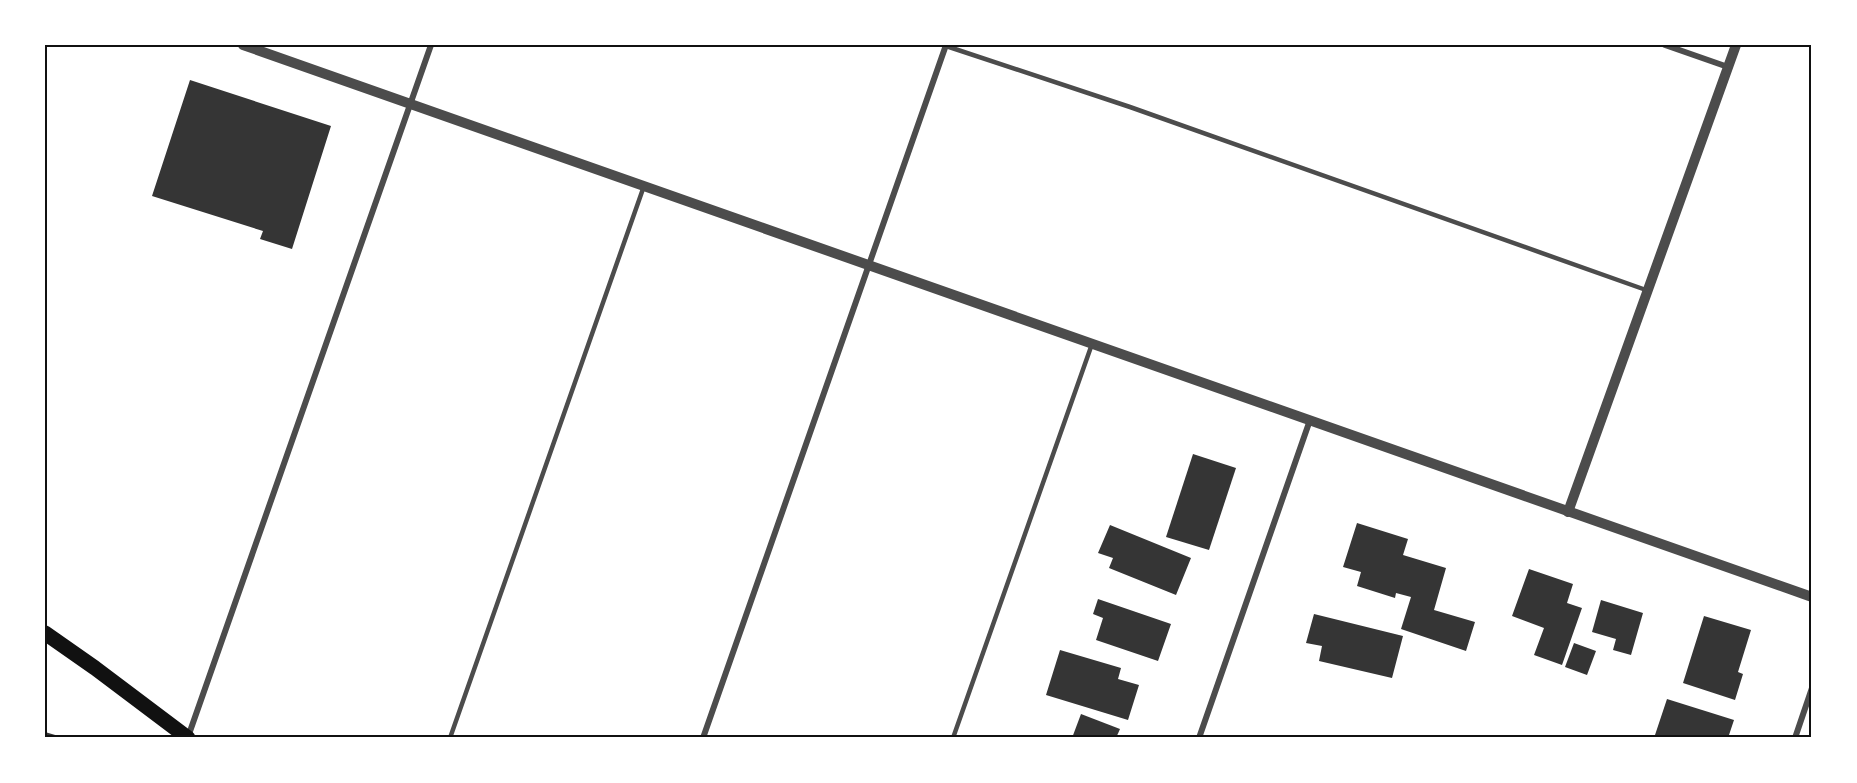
<svg xmlns="http://www.w3.org/2000/svg" width="1857" height="783" viewBox="0 0 1857 783" font-family="Signika,sans-serif">
  <rect width="100%" height="100%" fill="#fff"/>
  <g fill="#353535">
    <polygon points="190,80 331,126 292,249 260,239 263,231 152,196"/>
    <polygon points="1193,454 1236,468 1209,550 1166,537"/>
    <polygon points="1357,523 1408,539 1403,555 1446,568 1434,610 1475,622 1466,651 1401,629 1411,597 1396,593 1395,598 1357,586 1361,572 1343,567"/>
    <polygon points="1110,525 1191,558 1176,595 1109,568 1113,558 1098,553"/>
    <polygon points="1529,569 1573,584 1567,603 1582,608 1562,665 1534,655 1544,628 1512,616"/>
    <polygon points="1098,599 1171,624 1158,661 1096,640 1103,618 1093,614"/>
    <polygon points="1601,600 1643,613 1631,655 1613,650 1616,639 1592,632"/>
    <polygon points="1314,614 1403,636 1392,678 1319,661 1322,646 1306,643"/>
    <polygon points="1704,616 1751,630 1738,672 1743,674 1735,700 1683,683"/>
    <polygon points="1574,643 1596,651 1587,675 1565,667"/>
    <polygon points="1060,650 1121,668 1118,679 1139,685 1128,720 1046,695"/>
    <polygon points="1667,699 1734,720 1728,738 1654,738"/>
    <polygon points="1081,714 1120,729 1116,738 1072,738"/>
    <polygon points="45,732 62,737 62,738 45,738"/>
  </g>
  <g fill="none" stroke-linecap="round" stroke-linejoin="round">
    <g stroke="#4c4c4c" stroke-width="4.5">
      <polyline points="943,45 1130,107 1646,290"/>
      <polyline points="450,738 644,186"/>
      <polyline points="953,738 1092,344"/>
    </g>
    <g stroke="#4c4c4c" stroke-width="6">
      <polyline points="1665,45 1728,67"/>
      <polyline points="188,737 431,45"/>
      <polyline points="703,738 946,45"/>
      <polyline points="1199,738 1310,420"/>
      <polyline points="1795,738 1812,688"/>
    </g>
    <g stroke="#4c4c4c" stroke-width="10">
      <polyline points="243,45 1812,597"/>
      <polyline points="1568,512 1736,45"/>
    </g>
    <polyline stroke="#111" stroke-width="15" points="45,633 95,668 188,738"/>
  </g>
  <rect width="1857" height="783" fill="none" stroke="#ffffff" stroke-width="93"/>
  <rect x="46" y="46" width="1764" height="690" fill="none" stroke="#111" stroke-width="2"/>
</svg>
